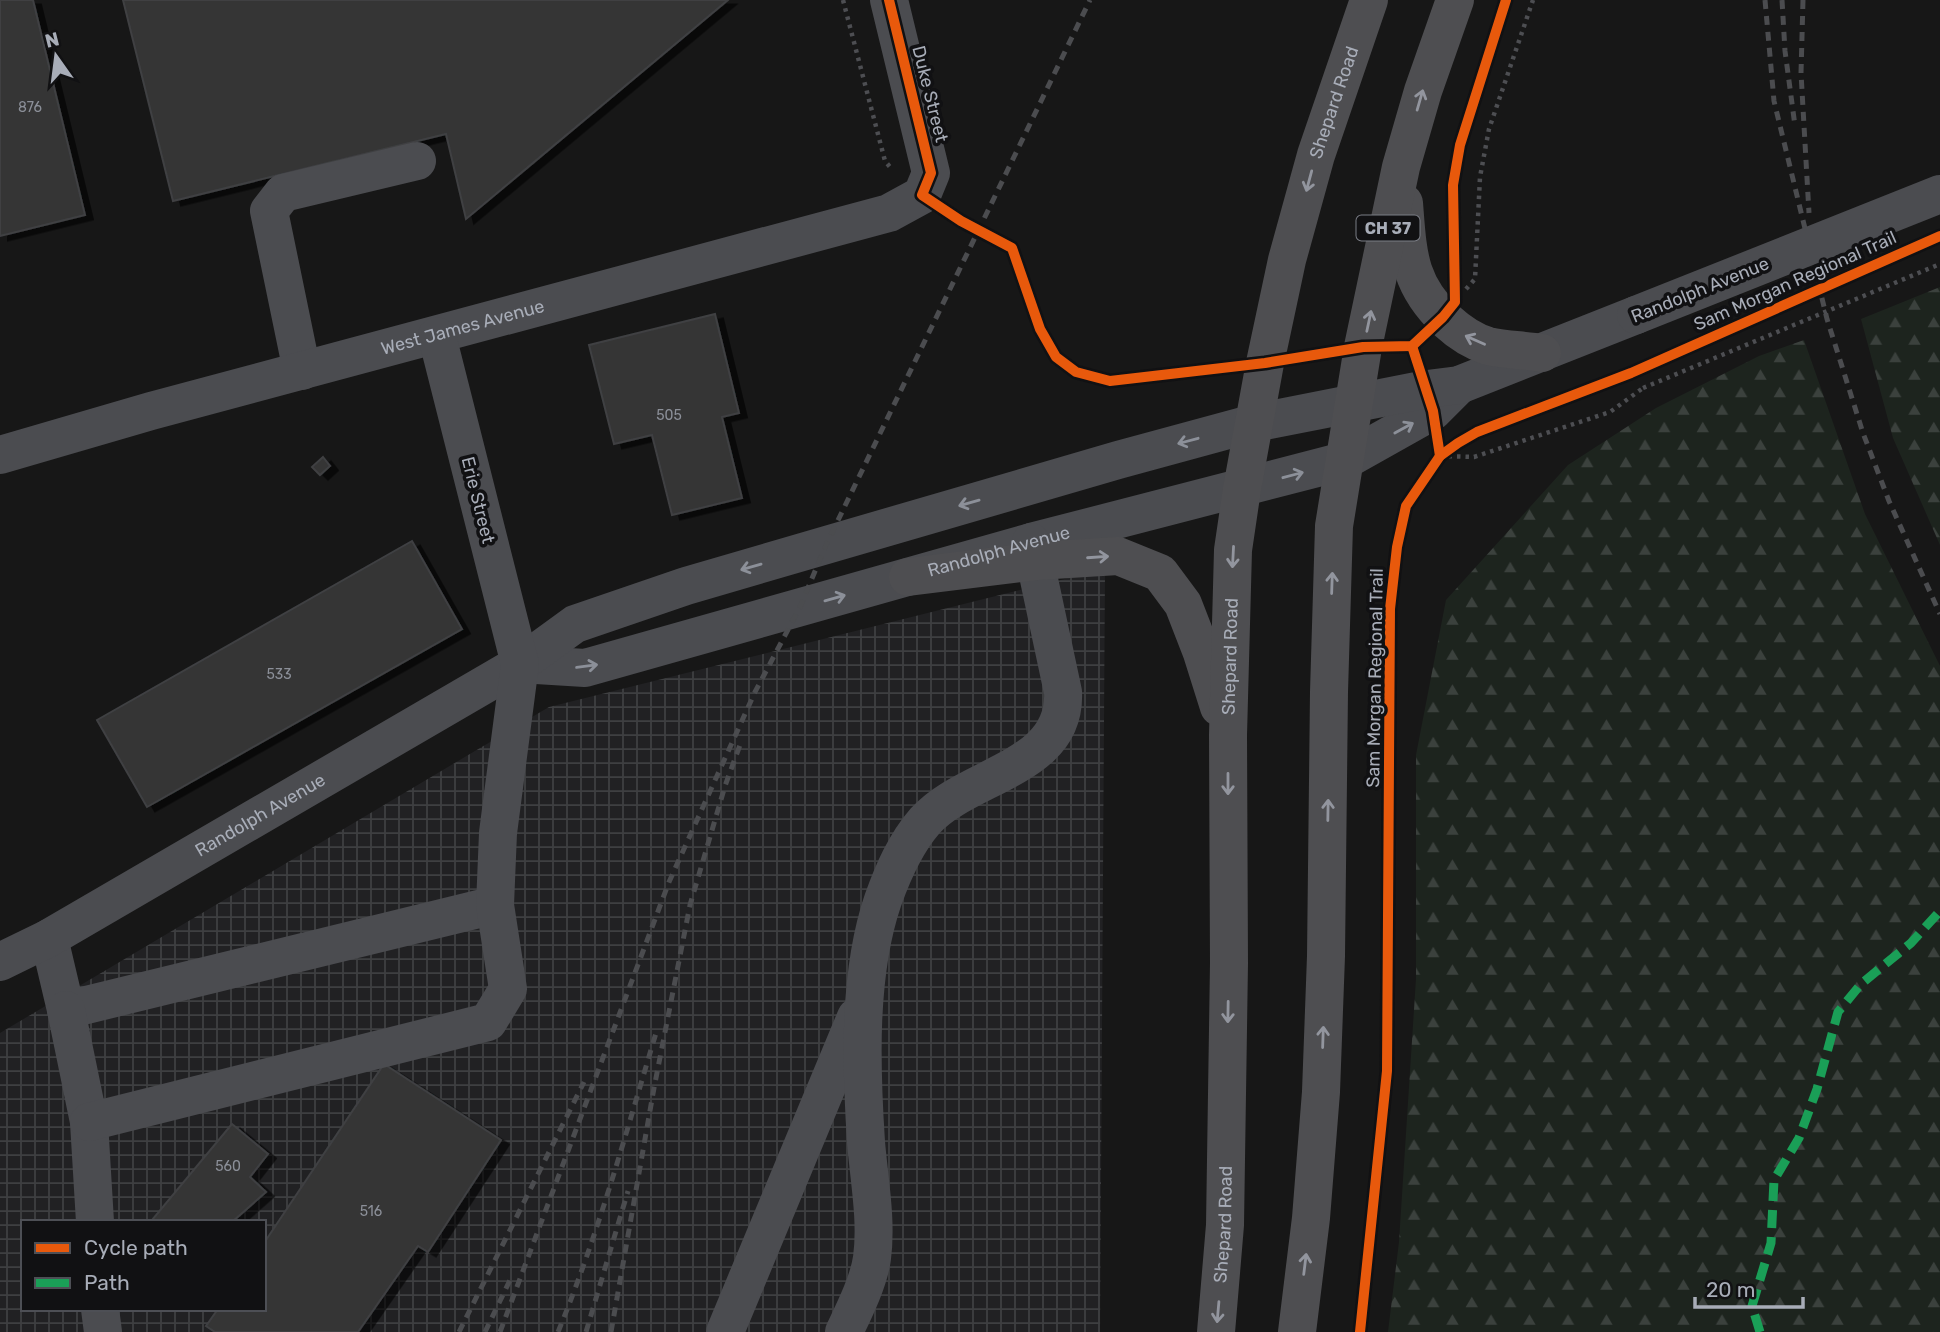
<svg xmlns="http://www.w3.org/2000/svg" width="1940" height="1332" viewBox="0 0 1940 1332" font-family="Rubik,sans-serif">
  <defs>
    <pattern id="industrial-grid" width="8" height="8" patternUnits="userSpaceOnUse" patternTransform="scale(1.75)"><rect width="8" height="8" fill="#212123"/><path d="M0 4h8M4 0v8" fill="none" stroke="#3e3f41"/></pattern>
    <pattern id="forest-firs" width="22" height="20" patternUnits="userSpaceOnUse" patternTransform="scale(1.75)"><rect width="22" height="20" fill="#1d241e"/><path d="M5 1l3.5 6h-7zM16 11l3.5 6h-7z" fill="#3b413d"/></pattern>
    <filter id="shadow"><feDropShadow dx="8" dy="4.5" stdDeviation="0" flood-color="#0009"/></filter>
  </defs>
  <rect width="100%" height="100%" fill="#171717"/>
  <path fill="url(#industrial-grid)" fill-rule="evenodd" d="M1105 569 1100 1332H0V1033L549 707ZM23 1222H264V1309H23Z"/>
  <g fill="url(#forest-firs)">
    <polygon points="1940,287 1940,545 1893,438 1861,319"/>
    <polygon points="1804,340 1865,514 1940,666 1940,1332 1388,1332 1399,1242 1416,979 1416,755 1446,600 1568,465 1656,408 1759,356"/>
  </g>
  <g fill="#353536" stroke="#3f4043" stroke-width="2" filter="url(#shadow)">
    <polygon points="0,0 33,0 85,215 0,236"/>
    <polygon points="123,0 728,0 466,219 446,134 173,201"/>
    <polygon points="715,314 739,413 722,417 742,498 672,515 652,435 614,444 589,345"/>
    <polygon points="323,457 330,466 320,475 312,467"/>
    <polygon points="412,541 462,629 147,807 97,720"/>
    <polygon points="384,1064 501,1140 428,1252 418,1246 358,1332 215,1332 206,1326 218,1309 264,1309 264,1243"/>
    <polygon points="232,1124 268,1154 250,1177 266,1192 232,1222 155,1222 152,1220"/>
  </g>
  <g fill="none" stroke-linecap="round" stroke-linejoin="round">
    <g stroke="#4d4e52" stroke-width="4.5" stroke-dasharray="3.5 5" stroke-linecap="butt">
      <polyline points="843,0 885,161 890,167"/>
      <polyline points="1466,289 1475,279 1480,177 1489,129 1533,0"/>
      <polyline points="1440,456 1474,457 1610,412 1643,388"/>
    </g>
    <g stroke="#4b4c50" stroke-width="38">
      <polyline points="302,371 269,211 283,193 417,161"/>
      <path id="s1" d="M0 455 151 411 889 213 922 195 931 173 889 0"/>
      <path id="s2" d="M520 664 585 668 1031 542 1344 461 1433 411 1459 385"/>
      <polyline points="49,938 66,1010 495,905"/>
      <path id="s3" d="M0 962 49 938 520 664 575 624 686 586 1118 460 1254 423 1427 389 1459 385 1636 315"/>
      <polyline points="66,1010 89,1122 95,1222"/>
      <polyline points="89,1122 488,1022 508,989 495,905 498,833 520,664 437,336"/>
      <polyline points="100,1309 103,1332"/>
      <polyline points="725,1332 856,1017"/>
      <path d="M844 1332C854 1311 869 1281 872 1258 877 1220 869 1179 866 1142 861 1065 858 973 883 900 893 872 905 844 925 821 967 774 1067 769 1063 692L1031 542"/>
    </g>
    <g stroke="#4e4e51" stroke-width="38">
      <path d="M1404 203C1408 254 1408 284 1447 321 1459 332 1472 341 1488 346 1505 350 1524 350 1542 353"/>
      <polyline points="908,577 1037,561 1118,556 1160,573 1183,604 1202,653 1219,707"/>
      <path id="s4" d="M1216 1332 1225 1225 1229 963 1228 735 1233 550 1242 489 1265 363 1287 260 1316 155 1369 0"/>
      <polyline points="1297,1332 1311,1218 1321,1092 1326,956 1329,692 1334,526 1363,347 1401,167 1423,91 1455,0"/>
    </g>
    <g stroke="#4b4c4f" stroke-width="5" stroke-dasharray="9 7" stroke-linecap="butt">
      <polyline points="1765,0 1774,101 1827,319 1863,433 1889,501 1940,614"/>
      <polyline points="1782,0 1785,51 1795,126"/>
      <polyline points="1803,0 1801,73 1809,213"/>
      <polyline points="459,1332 584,1082"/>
      <polyline points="485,1332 511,1278"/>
      <polyline points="500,1332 669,882 755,692 800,607 826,545 1090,0"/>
      <path d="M558 1332C598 1235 626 1133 656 1033"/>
      <polyline points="586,1332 628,1191"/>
      <polyline points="611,1332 654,1088 690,905 725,786 740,745"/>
    </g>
    <polyline stroke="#4d4e52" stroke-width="4.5" stroke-dasharray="3.5 5" stroke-linecap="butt" points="1643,388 1940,264"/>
    <polyline stroke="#4b4c50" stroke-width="38" points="1636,315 1940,194"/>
    <polyline stroke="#1a9f57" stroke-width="9" stroke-dasharray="18 9" stroke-linecap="butt" points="1760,1332 1752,1306 1771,1243 1774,1180 1799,1138 1817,1089 1838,1012 1861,984 1911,943 1940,911"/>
    <g stroke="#111113" stroke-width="15">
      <g id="cycleway">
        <polyline points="889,0 931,173 922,195 961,221 1012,248 1040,329 1056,357 1076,372 1110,381 1265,363 1363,347 1412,346 1443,317 1455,302 1453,185 1460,145 1506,0"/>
        <polyline points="1412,346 1433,411 1440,456"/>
        <polyline points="1360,1332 1387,1071 1390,609 1397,547 1406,506 1440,456 1458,443 1477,432 1631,373 1940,236"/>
      </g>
    </g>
    <use href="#cycleway" stroke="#e8590c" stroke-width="10"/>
  </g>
  <defs><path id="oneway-shaft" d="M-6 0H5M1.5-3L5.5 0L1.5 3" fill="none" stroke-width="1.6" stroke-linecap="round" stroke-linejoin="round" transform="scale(1.75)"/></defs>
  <g stroke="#92959e">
    <use href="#oneway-shaft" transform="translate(1420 100) rotate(-74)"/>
    <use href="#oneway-shaft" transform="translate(1309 181) rotate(105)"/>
    <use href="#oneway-shaft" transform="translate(1369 321) rotate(-78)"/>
    <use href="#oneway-shaft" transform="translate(1475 340) rotate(-156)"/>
    <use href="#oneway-shaft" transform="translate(1098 557) rotate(-4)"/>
    <use href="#oneway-shaft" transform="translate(1233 557) rotate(93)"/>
    <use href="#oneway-shaft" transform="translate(1332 583) rotate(-88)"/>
    <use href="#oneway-shaft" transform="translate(1228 784) rotate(90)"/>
    <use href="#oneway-shaft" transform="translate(1328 810) rotate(-89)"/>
    <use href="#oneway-shaft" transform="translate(1228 1012) rotate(91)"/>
    <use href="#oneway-shaft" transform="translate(1323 1037) rotate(-88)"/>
    <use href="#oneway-shaft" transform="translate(1305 1264) rotate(-83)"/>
    <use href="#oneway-shaft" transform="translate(1218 1312) rotate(95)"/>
  </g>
  <g stroke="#8c9099">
    <use href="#oneway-shaft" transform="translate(1404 428) rotate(-29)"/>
    <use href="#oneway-shaft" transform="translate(1188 441) rotate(165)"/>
    <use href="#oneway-shaft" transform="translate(1293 475) rotate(-15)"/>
    <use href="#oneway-shaft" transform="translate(969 503) rotate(164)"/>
    <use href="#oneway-shaft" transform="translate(751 567) rotate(164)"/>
    <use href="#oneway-shaft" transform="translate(835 598) rotate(-16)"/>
    <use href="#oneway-shaft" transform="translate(587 666) rotate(-8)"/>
  </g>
  <g text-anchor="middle" stroke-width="7" stroke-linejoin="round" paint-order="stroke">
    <g font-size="14" fill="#8b8f98">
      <text x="30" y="112">876</text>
      <text x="669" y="420">505</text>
      <text x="279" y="679">533</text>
      <text x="228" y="1171">560</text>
      <text x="371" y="1216">516</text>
    </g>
    <rect fill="#111113" stroke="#7b7e86" stroke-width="2" x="1356.5" y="215.5" width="63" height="25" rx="5"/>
    <g font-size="16" font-weight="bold" fill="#a8adb8">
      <text x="1388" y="234">CH 37</text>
    </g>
    <g font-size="18" fill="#a8adb8" stroke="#111113">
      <text transform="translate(930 94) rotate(76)" y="6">Duke Street</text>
      <text dy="6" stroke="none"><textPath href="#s4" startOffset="1242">Shepard Road</textPath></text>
      <text transform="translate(1795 281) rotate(-24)" y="6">Sam Morgan Regional Trail</text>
      <text transform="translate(1700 290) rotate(-22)" y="6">Randolph Avenue</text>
      <text dy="6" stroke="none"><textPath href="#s1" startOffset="480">West James Avenue</textPath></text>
      <text transform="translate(478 500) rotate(76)" y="6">Erie Street</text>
      <text dy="6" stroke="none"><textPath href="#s2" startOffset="495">Randolph Avenue</textPath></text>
      <text dy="6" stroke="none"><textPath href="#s4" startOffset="676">Shepard Road</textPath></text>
      <text transform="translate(1375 678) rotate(-89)" y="6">Sam Morgan Regional Trail</text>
      <text dy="6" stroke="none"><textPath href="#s3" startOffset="299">Randolph Avenue</textPath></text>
      <text dy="6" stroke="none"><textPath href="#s4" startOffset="108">Shepard Road</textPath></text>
    </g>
  </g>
  <rect x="21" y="1220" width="245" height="91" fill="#111113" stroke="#4d4f55" stroke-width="2"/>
  <rect x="35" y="1243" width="35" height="10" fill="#e8590c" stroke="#4d4f55" stroke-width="2"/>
  <text x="84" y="1255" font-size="21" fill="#a8adb8">Cycle path</text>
  <rect x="35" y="1278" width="35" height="10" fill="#1a9f57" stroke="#4d4f55" stroke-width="2"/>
  <text x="84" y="1290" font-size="21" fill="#a8adb8">Path</text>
  <g transform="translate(56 56) rotate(346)" stroke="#111113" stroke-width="5" paint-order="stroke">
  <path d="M0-5L12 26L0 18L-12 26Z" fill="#a8adb8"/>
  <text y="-10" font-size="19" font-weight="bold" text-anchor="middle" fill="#a8adb8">N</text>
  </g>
  <path d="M1695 1297v10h108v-10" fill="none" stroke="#a8adb8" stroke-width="3.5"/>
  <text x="1706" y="1297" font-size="21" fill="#a8adb8" stroke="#111113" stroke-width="5" paint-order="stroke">20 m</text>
</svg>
